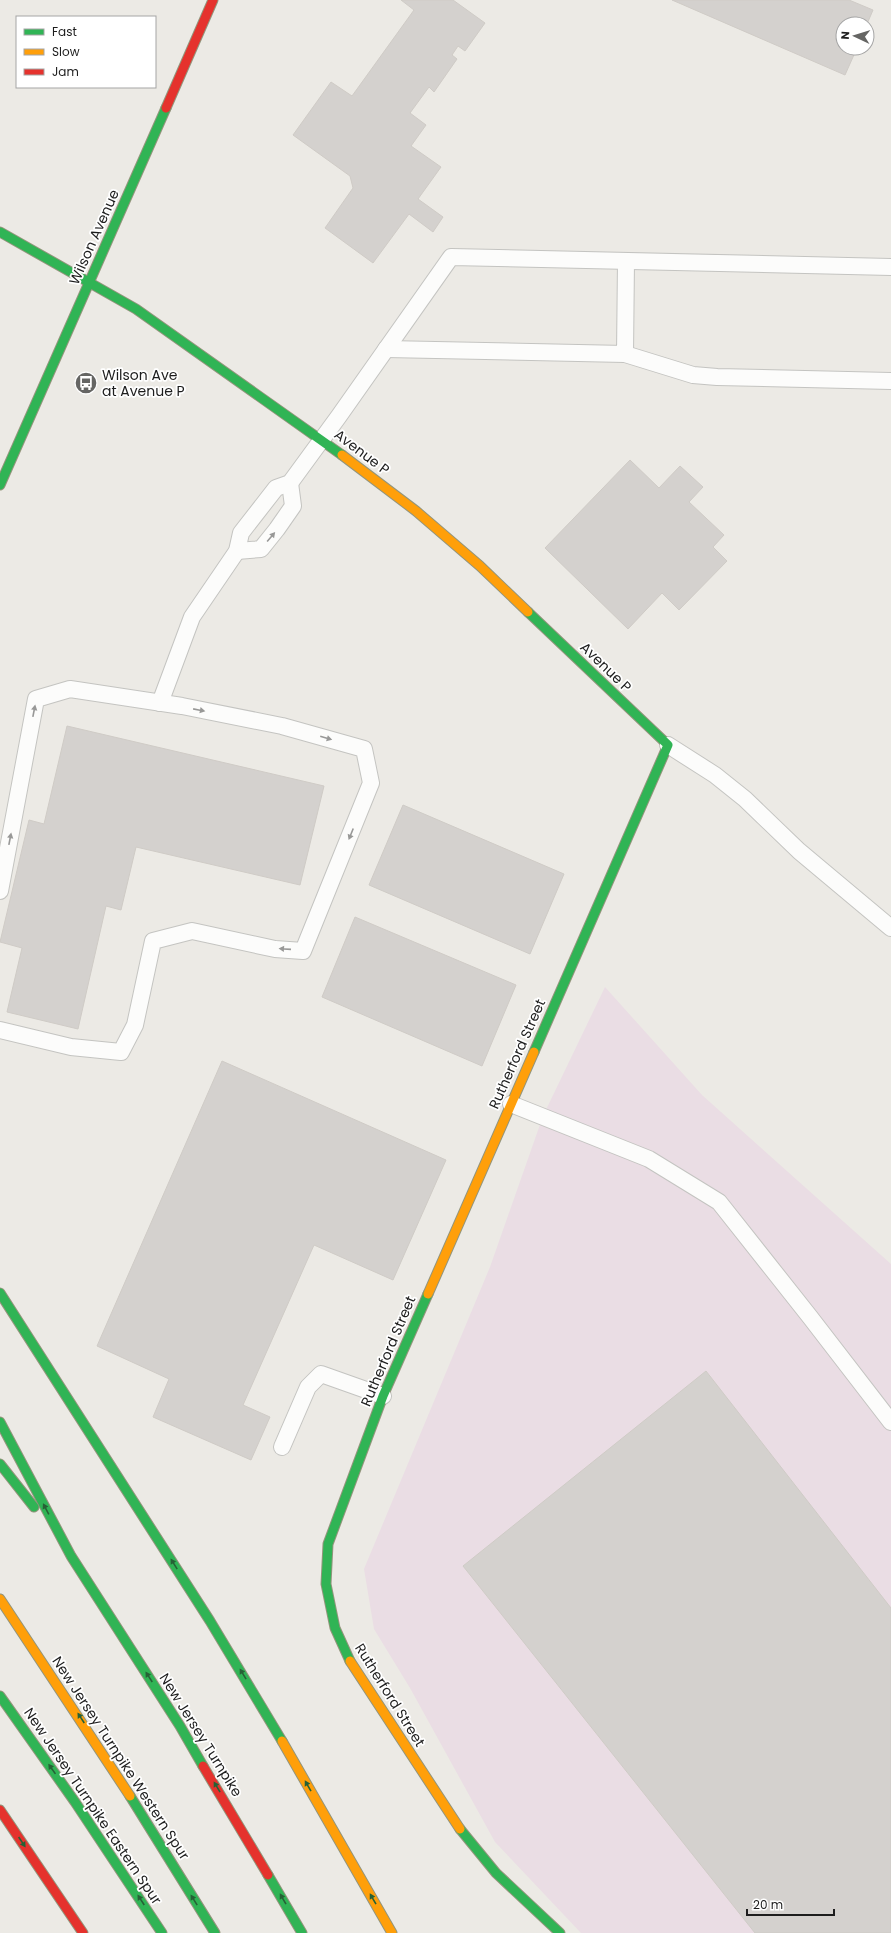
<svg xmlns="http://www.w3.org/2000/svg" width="891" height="1933" viewBox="0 0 891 1933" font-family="Poppins,sans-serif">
  <rect width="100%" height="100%" fill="#eceae5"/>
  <polygon fill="#eadde4" points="605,987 702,1095 891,1264 891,1933 581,1933 495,1842 410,1688 374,1629 364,1569 490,1267 543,1116"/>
  <g fill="#d4d1ce" stroke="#cfcbc6">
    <polygon points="401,0 453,0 485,23 465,51 458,46 452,55 457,59 434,92 429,87 410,113 426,125 411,146 441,167 418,199 443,217 433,232 409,214 373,263 325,228 353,188 350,176 293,135 331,82 352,96 414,10"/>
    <polygon points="672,0 849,0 873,10 867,24 843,24 843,48 857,48 845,75"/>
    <polygon points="630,460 659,488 680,466 703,487 689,502 724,535 713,547 727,561 679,610 662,593 628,629 545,548"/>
    <polygon points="67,726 324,786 300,885 136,847 121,910 106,906 78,1029 7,1012 22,948 0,942 29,820 44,824"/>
    <polygon points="403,805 564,874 530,954 369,885"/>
    <polygon points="355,917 516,985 482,1066 322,997"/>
    <polygon points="222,1061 446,1160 393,1280 314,1245 243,1405 270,1417 251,1460 153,1417 169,1379 97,1346"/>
    <polygon points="706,1371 891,1608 891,1933 755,1933 463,1566"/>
  </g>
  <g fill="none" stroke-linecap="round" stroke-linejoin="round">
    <g stroke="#c4c4c1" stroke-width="18">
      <g id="lane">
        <polyline points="386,349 625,354 626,261"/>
        <polyline points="625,354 693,375 717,377 891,381"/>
        <polyline points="237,551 261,549 277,529 293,506 290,483"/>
        <polyline points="160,703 192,617 237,551 241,533 276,488 290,483 339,416 451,257 891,267"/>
        <polyline points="668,745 715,775 745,799 799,851 891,928"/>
        <polyline points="0,891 36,699 70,689 182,706 282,726 364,749 371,783 303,951 275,949 192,931 153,941 135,1025 121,1052 71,1047 0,1030"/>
        <polyline points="511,1104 649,1159 719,1202 810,1317 891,1422"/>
        <polyline points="282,1447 308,1387 321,1374 383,1396"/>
      </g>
    </g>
    <g stroke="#93957c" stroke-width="11">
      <g id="fast">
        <polyline points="0,232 136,309 342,455"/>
        <polyline points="0,485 166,108"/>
        <polyline points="528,612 668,745 534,1052"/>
        <polyline points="0,1293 210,1621 282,1741"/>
        <polyline points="0,1422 71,1556 180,1726 203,1766"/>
        <polyline points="0,1464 34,1507"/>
        <polyline points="350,1661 335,1628 326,1584 328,1544 383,1396 428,1294"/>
        <polyline points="0,1696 75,1802 162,1933"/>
        <polyline points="130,1796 215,1933"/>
        <polyline points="460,1829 496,1873 560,1933"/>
        <polyline points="268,1875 302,1933"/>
      </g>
    </g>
    <g stroke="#93957c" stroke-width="11">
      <g id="slow">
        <polyline points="342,455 416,511 480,566 528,612"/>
        <polyline points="428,1294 534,1052"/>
        <polyline points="0,1599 130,1796"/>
        <polyline points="350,1661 460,1829"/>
        <polyline points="282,1741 392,1933"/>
      </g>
    </g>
    <g stroke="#93957c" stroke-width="11">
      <g id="jam">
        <polyline points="166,108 213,0"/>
        <polyline points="203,1766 268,1875"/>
        <polyline points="0,1810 83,1933"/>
      </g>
    </g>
    <use href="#lane" stroke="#fcfcfb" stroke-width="16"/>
    <use href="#fast" stroke="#30b455" stroke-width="9"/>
    <use href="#slow" stroke="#ff9f0a" stroke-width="9"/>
    <use href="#jam" stroke="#e5322d" stroke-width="9"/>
  </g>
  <defs><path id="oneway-solid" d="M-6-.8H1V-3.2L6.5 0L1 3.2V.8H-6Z"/></defs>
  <g fill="#989897">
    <use href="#oneway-solid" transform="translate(271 537) rotate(-50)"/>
    <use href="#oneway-solid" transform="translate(199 710) rotate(11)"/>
    <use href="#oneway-solid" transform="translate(34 711) rotate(-79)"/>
    <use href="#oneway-solid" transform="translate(326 738) rotate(16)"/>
    <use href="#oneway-solid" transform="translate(351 834) rotate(112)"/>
    <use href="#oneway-solid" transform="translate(10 839) rotate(-79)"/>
    <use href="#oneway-solid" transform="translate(285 949) rotate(-176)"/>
  </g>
  <g fill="#266136">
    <use href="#oneway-solid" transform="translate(46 1509) rotate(-118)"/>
    <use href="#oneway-solid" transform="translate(174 1564) rotate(-122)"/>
    <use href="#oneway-solid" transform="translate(243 1674) rotate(-121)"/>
    <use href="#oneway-solid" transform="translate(149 1677) rotate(-123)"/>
    <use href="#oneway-solid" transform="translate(81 1718) rotate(-123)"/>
    <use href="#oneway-solid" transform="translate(52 1769) rotate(-125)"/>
    <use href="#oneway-solid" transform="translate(308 1786) rotate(-120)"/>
    <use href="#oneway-solid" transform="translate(217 1787) rotate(-121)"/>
    <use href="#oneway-solid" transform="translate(22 1842) rotate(56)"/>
    <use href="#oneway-solid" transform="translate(283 1899) rotate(-120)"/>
    <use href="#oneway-solid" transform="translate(373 1899) rotate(-120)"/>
    <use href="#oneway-solid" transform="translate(141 1900) rotate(-123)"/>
    <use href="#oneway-solid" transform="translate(194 1900) rotate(-122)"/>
  </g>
  <defs>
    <g id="bus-disc" transform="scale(1.15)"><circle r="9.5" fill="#656563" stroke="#fff"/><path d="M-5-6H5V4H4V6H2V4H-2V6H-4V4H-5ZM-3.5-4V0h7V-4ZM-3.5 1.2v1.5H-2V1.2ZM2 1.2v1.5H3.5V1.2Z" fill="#fff"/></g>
  </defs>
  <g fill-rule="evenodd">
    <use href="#bus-disc" x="86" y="383"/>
  </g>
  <g text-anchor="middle" stroke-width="3.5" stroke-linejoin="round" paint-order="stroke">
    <g font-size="14" fill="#1d1d1d" stroke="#fff">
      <text transform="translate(94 237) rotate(-66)" y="5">Wilson Avenue</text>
      <text transform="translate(362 452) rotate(37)" y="5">Avenue P</text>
      <text transform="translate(606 667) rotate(44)" y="5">Avenue P</text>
      <text transform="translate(517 1054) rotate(-66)" y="5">Rutherford Street</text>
      <text transform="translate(388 1351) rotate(-67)" y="5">Rutherford Street</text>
      <text transform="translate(390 1695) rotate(58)" y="5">Rutherford Street</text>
      <text transform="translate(201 1735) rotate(58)" y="5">New Jersey Turnpike</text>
      <text transform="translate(121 1758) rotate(57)" y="5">New Jersey Turnpike Western Spur</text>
      <text transform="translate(93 1806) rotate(56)" y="5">New Jersey Turnpike Eastern Spur</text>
    </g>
    <g font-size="14" fill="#1d1d1d" stroke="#fff" text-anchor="start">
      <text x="102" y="380">Wilson Ave<tspan x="102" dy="16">at Avenue P</tspan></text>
    </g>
  </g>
  <rect x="16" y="16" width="140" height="72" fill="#ffffff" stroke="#a5a5a5"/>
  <rect x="24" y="29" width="20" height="6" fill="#30b455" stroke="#a5a5a5"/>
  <text x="52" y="36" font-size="12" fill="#1d1d1d">Fast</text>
  <rect x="24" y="49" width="20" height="6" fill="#ff9f0a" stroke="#a5a5a5"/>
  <text x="52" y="56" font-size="12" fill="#1d1d1d">Slow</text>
  <rect x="24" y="69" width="20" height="6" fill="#e5322d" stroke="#a5a5a5"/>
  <text x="52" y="76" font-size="12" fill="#1d1d1d">Jam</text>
  <g transform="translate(855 36) rotate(274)"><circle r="19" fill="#ffffff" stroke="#a5a5a5"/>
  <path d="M0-3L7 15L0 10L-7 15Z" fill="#656563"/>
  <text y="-6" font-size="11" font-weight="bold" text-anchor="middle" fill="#1d1d1d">N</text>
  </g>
  <path d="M747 1909v6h87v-6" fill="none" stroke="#1d1d1d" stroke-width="2"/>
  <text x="753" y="1909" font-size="12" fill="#1d1d1d" stroke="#ffffff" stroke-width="3" paint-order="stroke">20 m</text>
</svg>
